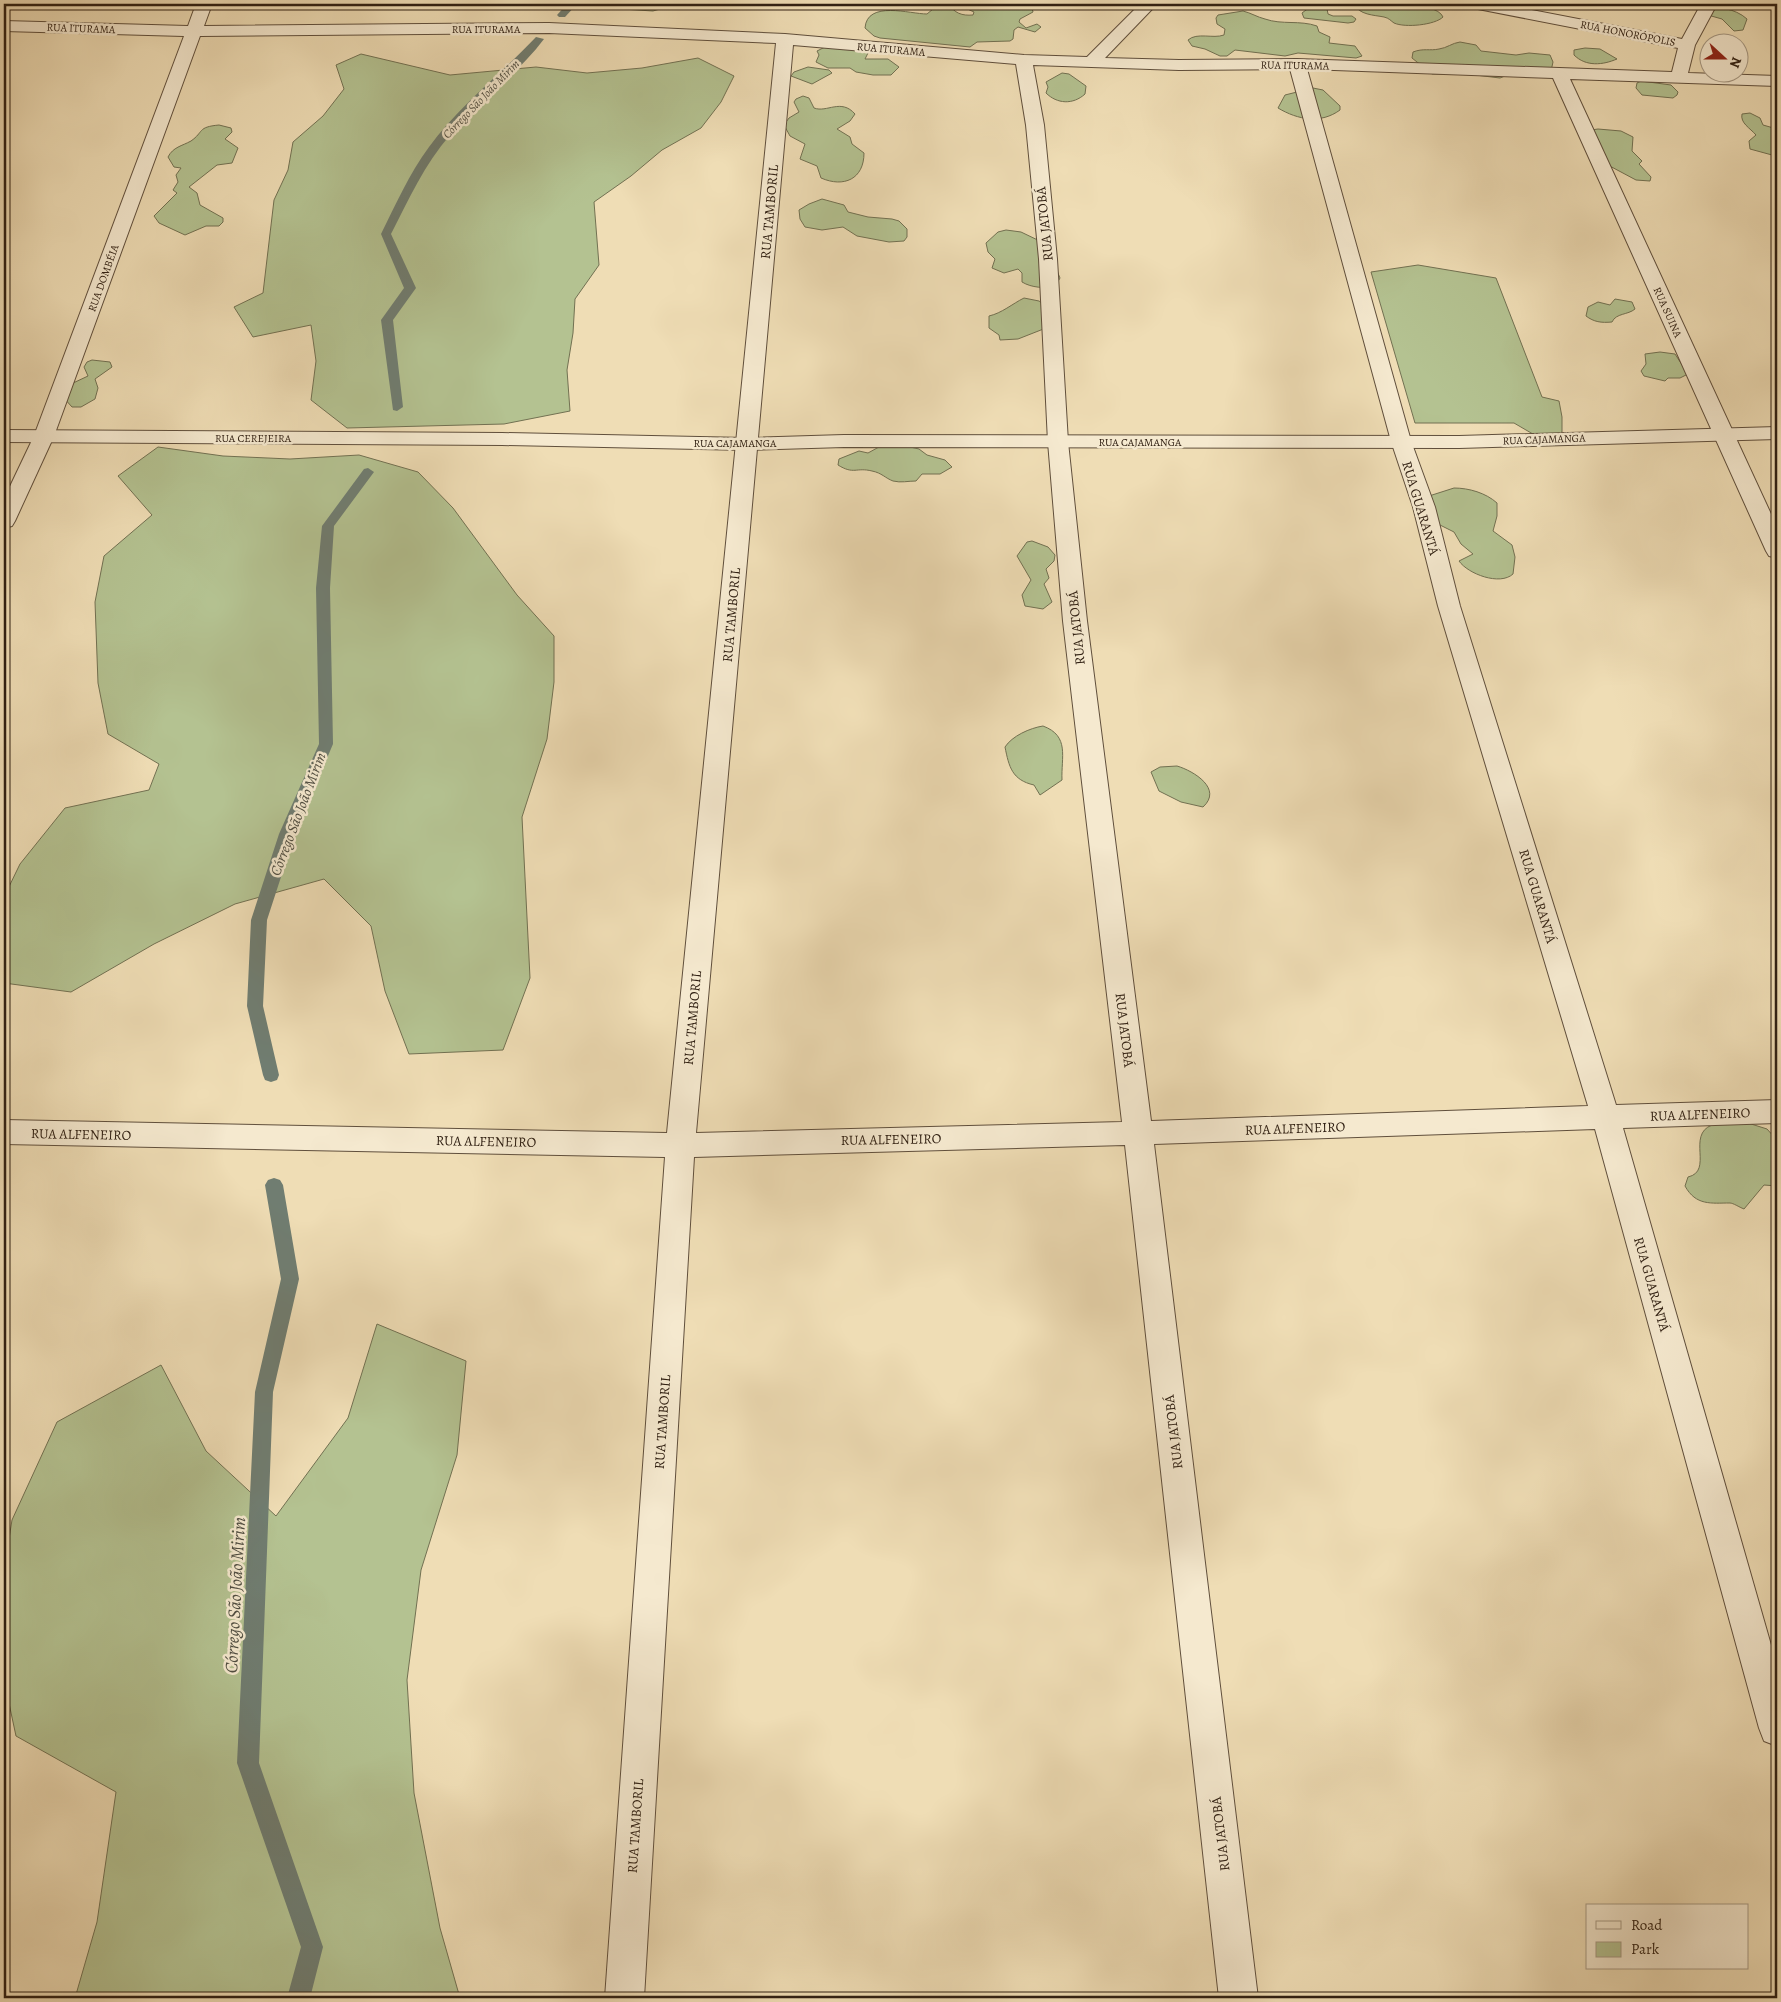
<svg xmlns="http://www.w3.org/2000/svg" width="1781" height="2002" viewBox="0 0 1781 2002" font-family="Alegreya,serif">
  <rect width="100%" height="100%" fill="#efddb5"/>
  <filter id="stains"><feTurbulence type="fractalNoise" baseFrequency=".004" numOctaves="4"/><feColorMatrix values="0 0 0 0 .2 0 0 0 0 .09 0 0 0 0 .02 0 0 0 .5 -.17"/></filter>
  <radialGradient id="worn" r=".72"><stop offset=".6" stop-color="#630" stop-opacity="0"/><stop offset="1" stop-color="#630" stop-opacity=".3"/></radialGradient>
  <g fill="#b4c291" stroke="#727152">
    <polygon points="543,4 677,4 653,11"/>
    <path d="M926 4H949C954 13 962 16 973 15L974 12 963 7 964 4H1031L1033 12 1020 19 1019 22 1026 28 1037 24 1041 27 1035 32 1018 27 1014 30 1013 39 1010 41 977 42 970 47 880 38 874 36 865 28C867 0 910 14 927 14L933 9 932 6Z"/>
    <polygon points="1314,4 1326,4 1328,14 1333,16 1352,16 1356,19 1354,22 1348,23 1304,18 1302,13"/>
    <path d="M1354 4C1373 4 1436 0 1443 17 1435 25 1405 28 1394 23 1391 21 1389 18 1384 17 1374 15 1359 15 1354 4Z"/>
    <path d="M1701 8C1716 6 1735 8 1747 19L1743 30 1734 31 1722 19 1697 12Z"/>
    <path d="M1243 11C1251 13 1257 17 1265 19 1282 25 1300 20 1317 26L1319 32 1330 37 1329 43 1355 46 1362 56 1356 58 1298 53 1285 56 1235 50 1227 56H1220L1205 49 1192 46 1188 40C1197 32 1213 39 1224 35L1225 29 1217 24 1216 18 1218 15Z"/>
    <path d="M1460 42 1476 45 1481 51 1516 55 1529 53 1550 55 1553 62 1551 71 1510 74 1500 78 1467 74H1432L1412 58 1413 52C1423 48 1430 51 1439 49 1447 48 1452 43 1460 42Z"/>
    <polygon points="827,46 866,49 868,53 865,59 888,59 899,67 891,75 873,75 856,72 850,68 828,68 816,62 819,55 817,51"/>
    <path d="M1585 48 1600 49 1617 59C1603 65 1586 67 1574 55V50Z"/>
    <polygon points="361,54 450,75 536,67 587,73 642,68 698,58 734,76 721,102 701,128 662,150 631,176 594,202 599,265 575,299 573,333 567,370 570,411 504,424 347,428 311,400 316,361 311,325 253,337 234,307 263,293 274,200 288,170 293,142 323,116 344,89 336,65"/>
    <polygon points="808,67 829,70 832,73 812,84 791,76 794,72"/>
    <path d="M1062 73 1069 74 1086 86 1085 94C1073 105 1057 104 1046 93L1048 87 1046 82Z"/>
    <polygon points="1641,81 1671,85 1678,92 1677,95 1673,98 1642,95 1636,88 1637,83"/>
    <path d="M1313 88 1323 90 1340 106V110C1321 124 1298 120 1278 108L1285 95Z"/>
    <path d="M803 96 809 98 814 108C827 113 841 98 855 114L850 121 837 129 850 137 852 144 864 153C864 179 844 188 821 178L817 166 800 159 805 144 790 136 784 125 789 118 799 112 794 102 796 99Z"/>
    <path d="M1750 113 1760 118 1763 125 1777 129V154L1772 155 1750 149 1749 141 1756 135C1750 128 1740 123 1742 114Z"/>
    <path d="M219 125 231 128 232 132 225 139 238 148 232 163 217 165 189 187 197 193 200 205 223 218V222L219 226H206L185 235 159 223 154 216 177 193 173 190 178 182 176 175 181 168 174 167 168 157C173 147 182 146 191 141 204 132 197 127 219 125Z"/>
    <polygon points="1598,129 1621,131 1633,137 1632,151 1642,161 1639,164 1651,177 1650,181 1636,180 1606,164 1591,130"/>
    <polygon points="822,199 844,205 848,212 868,217 892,219 899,221 907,229 907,237 904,241 889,242 857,236 843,227 822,230 805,227 800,219 799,210 809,204"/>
    <path d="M1006 230 1021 232 1046 244 1060 278 1055 287C1044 288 1032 288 1022 282V273L1018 269 1004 273 992 268 995 259 988 252 986 243 998 232Z"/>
    <polygon points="1418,265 1496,278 1542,397 1559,401 1562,417 1562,432 1556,435 1538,437 1514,423 1415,423 1371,272"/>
    <path d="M1024 298 1039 301 1045 305 1046 328 1018 339 1000 340 999 335 989 328V316C1002 313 1012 304 1024 298Z"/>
    <path d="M1615 299 1632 302 1635 309C1628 315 1616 313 1612 322 1601 323 1594 322 1586 316L1588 307 1598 302 1610 305Z"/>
    <polygon points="1660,352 1675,354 1688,374 1680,378 1668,378 1665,381 1644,376 1641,371 1646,364 1645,354"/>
    <polygon points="92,360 110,362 112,367 95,379 98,388 95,399 81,407 72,407 63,397 71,384 88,376 84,367 87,362"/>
    <path d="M888 442 919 449 927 455 945 460 952 467 940 474H922L916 481C908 481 901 483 893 481 885 478 882 473 872 471 856 467 854 475 838 465L839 459 859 451 868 453Z"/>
    <polygon points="158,447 223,456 290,459 359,455 418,472 453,508 517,595 554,636 554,682 547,739 522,817 530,978 503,1050 409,1054 385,991 371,926 324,879 235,904 154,944 71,992 4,983 4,897 20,864 65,808 149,790 159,764 108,734 98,683 95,602 104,556 152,515 118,476"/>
    <path d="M1454 488C1469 488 1486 493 1497 503V516L1493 531 1512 545 1515 557 1513 574C1500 586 1468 574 1459 561L1473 554 1461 544 1454 532 1428 519 1429 496Z"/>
    <polygon points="1032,541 1048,547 1055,555 1054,561 1046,569 1049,578 1044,584 1052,602 1043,609 1025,606 1022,595 1031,580 1017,556 1027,542"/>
    <path d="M1043 726C1070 736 1061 757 1062 780L1040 795 1034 785C1012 780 1009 767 1005 747 1012 736 1030 728 1043 726Z"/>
    <path d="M1177 766C1194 771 1223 789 1203 807L1181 802 1159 791 1151 772 1160 767Z"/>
    <path d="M1748 1123 1767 1129 1776 1139 1777 1186 1764 1185 1744 1209C1739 1207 1733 1203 1730 1203 1711 1203 1696 1206 1685 1186L1688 1177C1714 1171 1686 1135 1712 1125 1721 1121 1738 1123 1748 1123Z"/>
    <polygon points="377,1324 466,1361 457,1455 421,1570 407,1680 414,1793 440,1928 460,1998 75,1998 97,1922 116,1792 16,1736 4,1680 4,1570 12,1520 57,1422 161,1365 206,1451 276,1516 348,1418"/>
  </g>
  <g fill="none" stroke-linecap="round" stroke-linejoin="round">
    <g fill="#707d71" fill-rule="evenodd">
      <polygon points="567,4 577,4 565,17 559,17 557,15"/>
      <path d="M536 37 544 39C517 75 479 101 450 135 424 165 409 199 391 234L416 288 393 320 403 407 397 411 393 410 381 320 404 288 381 234C396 204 409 174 429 147 459 106 501 74 536 37Z"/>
      <polygon points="368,468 374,472 334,526 330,588 333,744 295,834 267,920 263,1006 279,1075 277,1080 271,1082 265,1080 263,1075 247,1006 251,920 279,834 319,744 316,588 322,526 364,469"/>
      <polygon points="274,1178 280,1180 283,1185 299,1279 273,1392 259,1763 323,1947 310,1998 287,1998 301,1947 237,1763 255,1392 281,1279 265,1185 268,1180"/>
    </g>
    <g stroke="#604f3c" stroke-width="2">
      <path id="minor" d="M196 4H212L204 26 549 23 785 34 1024 55 1087 57 1140 4H1157L1105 58 1179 60 1297 59 1672 72 1678 48 1478 9 1470 4H1501L1682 39 1701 4H1717L1695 45 1688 73 1777 76V86L1570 79 1777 527V558L1769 556 1766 551 1553 78 1307 69 1411 441 1435 507 1460 606 1616 1105 1777 1100V1123L1623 1128 1777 1666V1746L1764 1741 1759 1728 1595 1129 1154 1144 1258 1998H1219L1125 1145 694 1157 644 1998H605L665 1157 4 1144V1120L667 1133 776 43 549 33 200 36 54 436 15 521 12 526 4 528V499L34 436 184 36 4 31V21L188 26ZM793 45 1016 64 1026 125 1039 259 1048 442 1063 621 1122 1122 696 1133ZM1033 65 1179 70 1290 69 1391 441 1413 507 1438 606 1588 1106 1151 1121 1087 621 1068 442 1057 259 1044 125Z"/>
    </g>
    <g stroke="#604f3c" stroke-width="2">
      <polygon id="tertiary" points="1777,427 1777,439 1459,448 844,447 747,450 502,445 4,442 4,430 502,433 747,438 844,435 1459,436"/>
    </g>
    <use href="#minor" fill="#f5e9cf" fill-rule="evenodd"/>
    <use href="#tertiary" fill="#f5e9cf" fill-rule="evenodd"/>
  </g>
  <g text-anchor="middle" stroke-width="5" stroke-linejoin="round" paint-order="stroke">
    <g font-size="11" fill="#302013" stroke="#f5e9cf">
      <text transform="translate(81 28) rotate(2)" y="4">RUA ITURAMA</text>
      <text x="486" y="33">RUA ITURAMA</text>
      <text transform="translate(1628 33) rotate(11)" y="4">RUA HONORÓPOLIS</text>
      <text transform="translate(891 49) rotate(5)" y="4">RUA ITURAMA</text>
      <text transform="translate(1295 65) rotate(1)" y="4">RUA ITURAMA</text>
      <text transform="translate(103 278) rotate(-70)" y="4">RUA DOMBÉIA</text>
      <text transform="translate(1668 312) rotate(66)" y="4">RUA SUINA</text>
      <text x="253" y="442">RUA CEREJEIRA</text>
      <text transform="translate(1544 439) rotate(-2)" y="4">RUA CAJAMANGA</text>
      <text x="1140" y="446">RUA CAJAMANGA</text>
      <text x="735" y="447">RUA CAJAMANGA</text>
    </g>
    <g font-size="12" font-style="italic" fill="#504e42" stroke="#f5e9cf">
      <text transform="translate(481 99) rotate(-46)" y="4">Córrego São João Mirim</text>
    </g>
    <g font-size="14" fill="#302013" stroke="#f5e9cf">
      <text transform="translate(769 212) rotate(-85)" y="5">RUA TAMBORIL</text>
      <text transform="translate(1044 224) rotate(-96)" y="5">RUA JATOBÁ</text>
      <text transform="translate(1421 508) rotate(73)" y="5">RUA GUARANTÁ</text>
      <text transform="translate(731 615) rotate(-85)" y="5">RUA TAMBORIL</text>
      <text transform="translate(1076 628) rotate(-96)" y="5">RUA JATOBÁ</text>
      <text transform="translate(1538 896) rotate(73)" y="5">RUA GUARANTÁ</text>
      <text transform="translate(692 1018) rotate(-85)" y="5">RUA TAMBORIL</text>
      <text transform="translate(1125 1030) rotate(83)" y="5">RUA JATOBÁ</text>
      <text transform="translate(1700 1114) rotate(-2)" y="5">RUA ALFENEIRO</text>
      <text transform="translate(1295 1128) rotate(-2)" y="5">RUA ALFENEIRO</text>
      <text transform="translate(81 1134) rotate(1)" y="5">RUA ALFENEIRO</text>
      <text transform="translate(891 1139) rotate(-1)" y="5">RUA ALFENEIRO</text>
      <text transform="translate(486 1141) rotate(1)" y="5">RUA ALFENEIRO</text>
      <text transform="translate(1652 1284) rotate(74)" y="5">RUA GUARANTÁ</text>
      <text transform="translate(662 1422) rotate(-86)" y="5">RUA TAMBORIL</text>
      <text transform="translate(1173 1432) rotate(-97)" y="5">RUA JATOBÁ</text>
      <text transform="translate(635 1826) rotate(-86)" y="5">RUA TAMBORIL</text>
      <text transform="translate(1220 1834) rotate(-97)" y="5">RUA JATOBÁ</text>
    </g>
    <g font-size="15" font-style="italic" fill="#504e42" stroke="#f5e9cf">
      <text transform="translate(298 814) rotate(-69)" y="5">Córrego São João Mirim</text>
    </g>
    <g font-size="18" font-style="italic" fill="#504e42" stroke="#f5e9cf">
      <text transform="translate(235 1595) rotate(-87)" y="6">Córrego São João Mirim</text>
    </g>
  </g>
  <rect width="1781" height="2002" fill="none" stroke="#efddb5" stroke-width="20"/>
  <rect x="5" y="5" width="1771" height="1992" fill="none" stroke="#302013" stroke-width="2.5"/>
  <rect x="10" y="10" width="1761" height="1982" fill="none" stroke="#302013"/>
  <rect x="1586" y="1904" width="162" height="65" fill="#f5e9cf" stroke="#a69984"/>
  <rect x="1596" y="1921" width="25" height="8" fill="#f5e9cf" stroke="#a69984"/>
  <text x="1631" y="1930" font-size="15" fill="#302013">Road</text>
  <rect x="1596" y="1942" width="25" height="15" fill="#b4c291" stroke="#a69984"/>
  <text x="1631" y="1954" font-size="15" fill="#302013">Park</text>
  <g transform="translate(1724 58) rotate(111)"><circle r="24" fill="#f5e9cf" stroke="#a69984"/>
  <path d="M0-4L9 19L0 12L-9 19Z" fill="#8f2418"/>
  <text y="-8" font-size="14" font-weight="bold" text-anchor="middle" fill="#302013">N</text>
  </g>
  <rect width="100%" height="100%" filter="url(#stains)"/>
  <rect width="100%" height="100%" fill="url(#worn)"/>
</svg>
